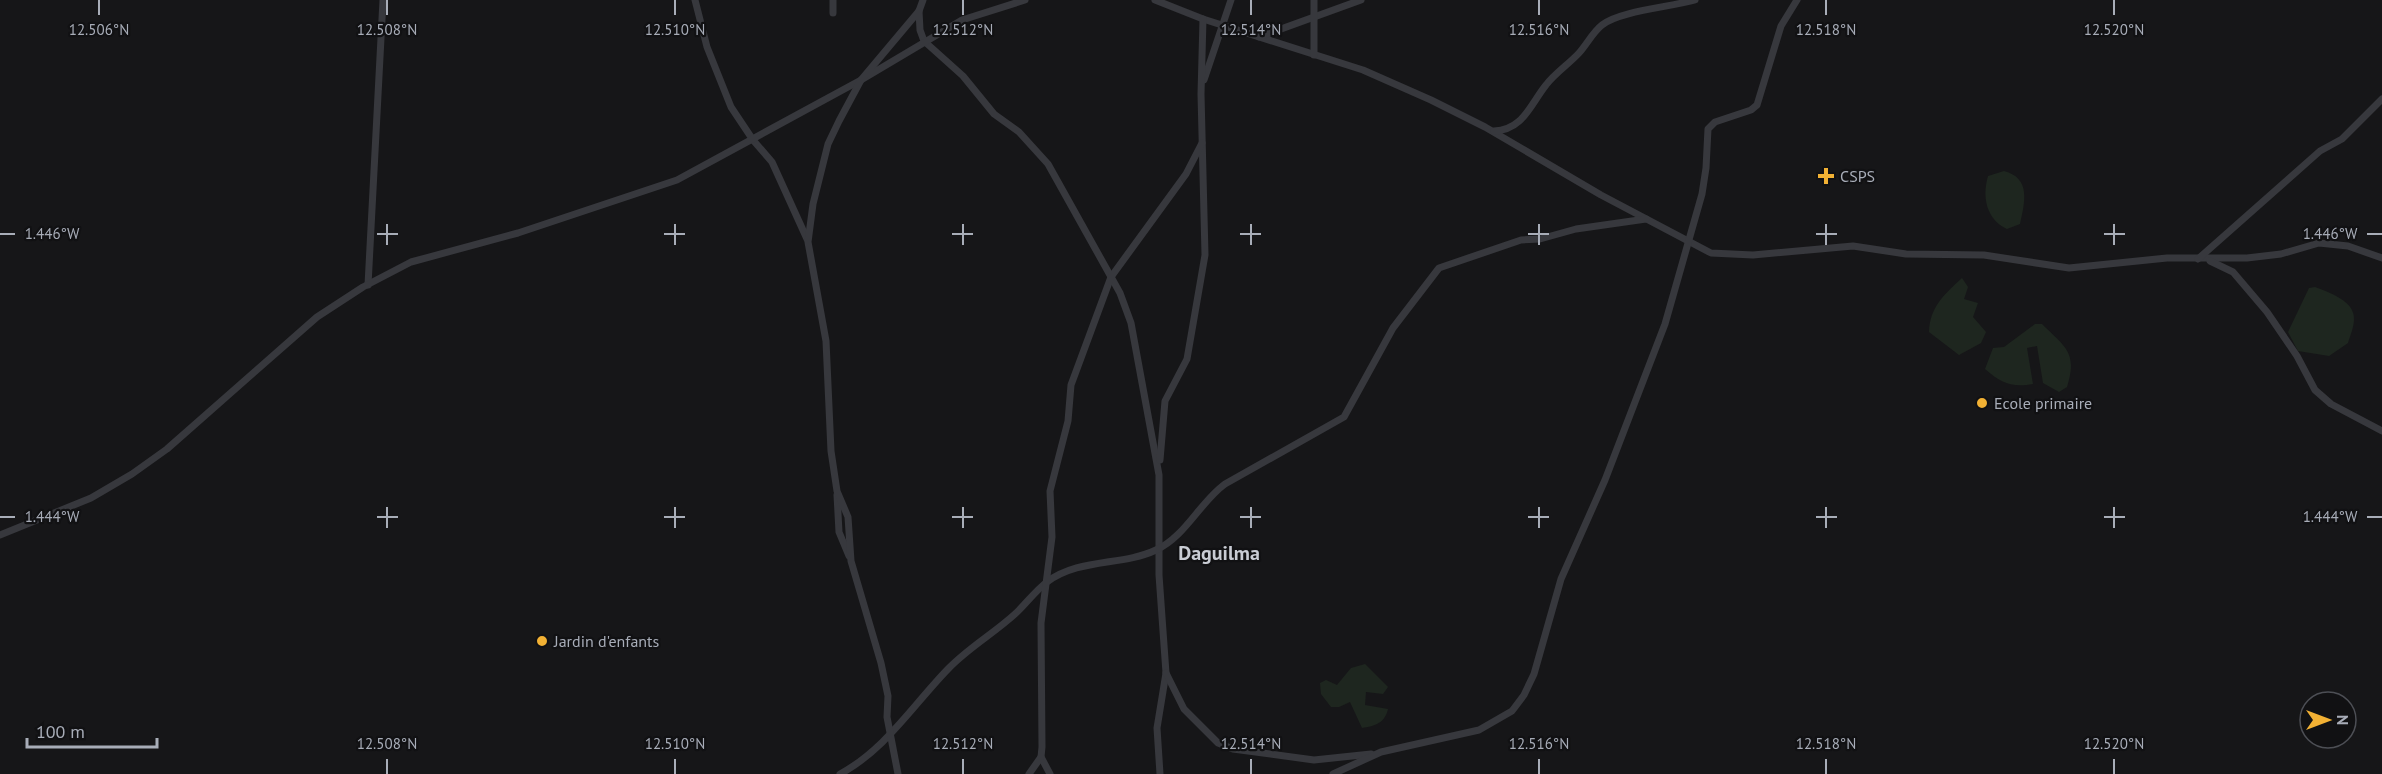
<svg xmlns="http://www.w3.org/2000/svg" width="2382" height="774" viewBox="0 0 2382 774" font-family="'PT Sans',sans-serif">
  <rect width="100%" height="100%" fill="#161618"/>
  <g fill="#1e261f">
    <path d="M2004 171C2031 178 2025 202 2020 224L2007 229C1986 219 1982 197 1988 176Z"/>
    <path d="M1962 278 1968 287 1964 299 1978 303 1973 317 1986 332 1981 343 1959 355 1929 332C1930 306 1945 294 1962 278Z"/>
    <path d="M2315 287C2328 292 2355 301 2354 319 2354 327 2350 336 2348 343L2329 356 2298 351 2288 332 2309 288Z"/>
    <path d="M2035 324H2042C2065 347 2078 352 2067 387L2059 392 2043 383 2037 346 2027 348 2033 384C2012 388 2001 383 1985 369L1993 348 2004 347Z"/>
    <path d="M1365 664 1388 687 1383 694 1366 692 1365 705 1388 709C1385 723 1375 726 1362 728L1350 702 1339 707H1331L1321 694 1320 683 1326 680 1337 685 1351 668Z"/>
  </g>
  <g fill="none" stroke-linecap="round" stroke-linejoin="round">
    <g stroke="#37383d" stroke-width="7">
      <polyline points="695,0 707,47 731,107 753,140 772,162 807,239"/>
      <polyline points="1155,0 1203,19 1363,70 1431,100 1485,127 1601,195 1711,253 1753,255 1853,246 1906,254 1984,255 2069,268 2167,258 2247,258 2281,254 2319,243 2348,246 2382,258"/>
      <polyline points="919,11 920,30 924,41 963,76 994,114 1019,132 1048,164 1120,293 1131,323 1159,475 1159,575 1166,673 1157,728 1160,774"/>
      <polyline points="833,13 833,0"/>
      <polyline points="1259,37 1361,0"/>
      <polyline points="1314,55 1314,0"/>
      <polyline points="1204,80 1231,0"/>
      <path d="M1494 131C1523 130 1530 105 1546 85 1555 73 1569 64 1579 53 1587 44 1593 32 1602 25 1619 11 1671 7 1695 0"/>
      <polyline points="2198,259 2320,151 2342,139 2382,99"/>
      <polyline points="2210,261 2233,272 2267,312 2297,356 2315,390 2331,404 2382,431"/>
      <polyline points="368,285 383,0"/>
      <polyline points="1160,460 1165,401 1187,359 1205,255 1201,94 1203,19"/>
      <polyline points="837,495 839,532 849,556"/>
      <polyline points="0,535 91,498 132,474 167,449 317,317 363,287 411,262 518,233 677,180 861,80 962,20 1025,0"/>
      <polyline points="1166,673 1184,709 1218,743 1233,749 1314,760 1371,754"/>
      <polyline points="1041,757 1050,774"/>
      <path d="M840 774C885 750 913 705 948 669 968 648 993 634 1015 614 1026 604 1035 591 1047 582 1079 558 1122 566 1156 550 1185 537 1200 502 1225 484L1344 417 1393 328 1439 268 1521 240 1540 239 1576 229 1646 219"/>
      <polyline points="898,774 887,717 888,696 881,663 851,561 848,517 837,491 831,451 826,341 808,242 813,204 828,144 839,121 861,80 919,11 923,0"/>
      <polyline points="1029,774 1041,757 1042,747 1041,623 1052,537 1050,491 1068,421 1071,385 1111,277 1186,174 1202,143"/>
      <polyline points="1333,774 1381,752 1479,730 1512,711 1524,695 1534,674 1561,579 1605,480 1665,324 1702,194 1706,168 1708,129 1715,122 1751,110 1757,105 1781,26 1797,0"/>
    </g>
  </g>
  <path fill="none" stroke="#a8adb8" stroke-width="2" d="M99 0V15M387 0V15M675 0V15M963 0V15M1251 0V15M1539 0V15M1826 0V15M2114 0V15M387 224V245M675 224V245M963 224V245M1251 224V245M1539 224V245M1826 224V245M2114 224V245M0 234H15M377 234H398M664 234H685M952 234H973M1240 234H1261M1528 234H1549M1816 234H1837M2104 234H2125M2367 234H2382M387 507V528M675 507V528M963 507V528M1251 507V528M1539 507V528M1826 507V528M2114 507V528M0 517H15M377 517H398M664 517H685M952 517H973M1240 517H1261M1528 517H1549M1816 517H1837M2104 517H2125M2367 517H2382M387 759V774M675 759V774M963 759V774M1251 759V774M1539 759V774M1826 759V774M2114 759V774"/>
  <g fill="#f2b134" stroke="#111113" stroke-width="2">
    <path d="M1823 167h6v6h6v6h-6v6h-6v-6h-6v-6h6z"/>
    <circle cx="1982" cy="403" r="6"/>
    <circle cx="542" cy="641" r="6"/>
  </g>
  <g text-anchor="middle" stroke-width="4.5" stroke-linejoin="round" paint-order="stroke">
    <g font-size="16" fill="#a8adb8" stroke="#111113" text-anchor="start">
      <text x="1840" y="182">CSPS</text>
      <text x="1994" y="409">Ecole primaire</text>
      <text x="554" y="647">Jardin d'enfants</text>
    </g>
    <g font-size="20" font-weight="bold" fill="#c9ccd4" stroke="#111113">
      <text x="1219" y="560">Daguilma</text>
    </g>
  </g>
  <g font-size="15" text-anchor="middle" fill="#a8adb8" stroke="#111113" stroke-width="4.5" stroke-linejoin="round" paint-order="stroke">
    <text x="99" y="35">12.506°N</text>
    <text x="387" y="35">12.508°N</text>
    <text x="675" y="35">12.510°N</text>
    <text x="963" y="35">12.512°N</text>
    <text x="1251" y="35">12.514°N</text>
    <text x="1539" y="35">12.516°N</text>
    <text x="1826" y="35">12.518°N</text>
    <text x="2114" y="35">12.520°N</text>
    <text x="2330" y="239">1.446°W</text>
    <text x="52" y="239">1.446°W</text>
    <text x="2330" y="522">1.444°W</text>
    <text x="52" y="522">1.444°W</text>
    <text x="387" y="749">12.508°N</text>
    <text x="675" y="749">12.510°N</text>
    <text x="963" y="749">12.512°N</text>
    <text x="1251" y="749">12.514°N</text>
    <text x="1539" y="749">12.516°N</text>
    <text x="1826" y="749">12.518°N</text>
    <text x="2114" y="749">12.520°N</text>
  </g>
  <g transform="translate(2328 720) rotate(90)"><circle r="28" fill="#111113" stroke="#4d4f55" stroke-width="1.5"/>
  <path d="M0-4.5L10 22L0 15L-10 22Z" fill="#f2b134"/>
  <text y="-9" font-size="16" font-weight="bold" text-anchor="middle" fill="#a8adb8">N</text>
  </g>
  <path d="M27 738v9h130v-9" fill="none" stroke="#a8adb8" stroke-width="3"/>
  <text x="36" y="738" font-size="18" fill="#a8adb8" stroke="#111113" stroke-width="4.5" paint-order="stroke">100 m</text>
</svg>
